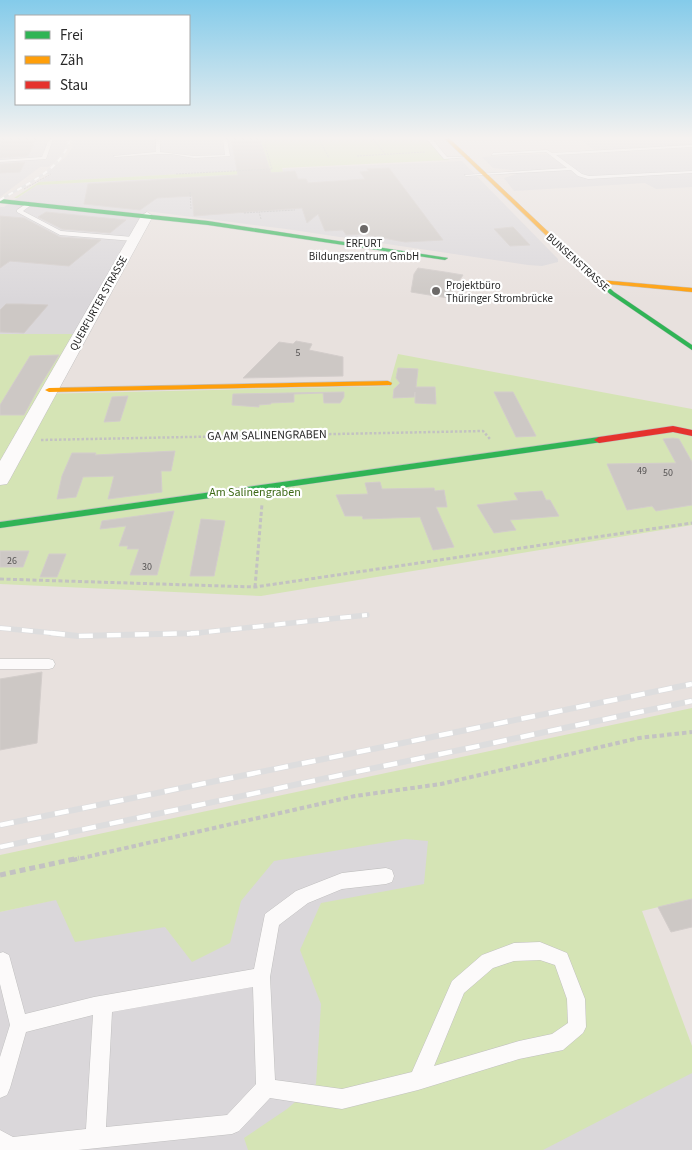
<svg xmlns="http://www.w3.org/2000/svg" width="692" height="1150" viewBox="0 0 692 1150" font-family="'Source Sans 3',sans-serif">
  <rect width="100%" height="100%" fill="#e8e1de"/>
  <g fill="#dad7da">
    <polygon points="0,139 66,139 67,144 63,152 55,162 48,167 40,167 0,197"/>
    <polygon points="73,139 260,139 270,169 39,182 52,174 45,174 67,156 72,148"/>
    <polygon points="579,139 692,139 692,187 656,189 645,183 514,191 504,178 516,174 512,170 493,168 482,157 596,151"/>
    <polygon points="462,161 558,259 558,262 542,266 528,265 286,229 146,211 73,334 0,334 0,207 4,207 37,185 283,172 282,169"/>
    <polygon points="454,812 692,1046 692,1150 0,1150 0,912"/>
  </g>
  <g fill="#d5e4b5">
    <polygon points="260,139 429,139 449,160 282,168 283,172 37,185 17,198 14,198 39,182 270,169"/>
    <polygon points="0,334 73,334 39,394 389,386 398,354 692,409 692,525 261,596 0,584"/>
    <polygon points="692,708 692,899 642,911 692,1046 692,1073 543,1150 248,1150 244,1138 287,1109 316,1084 321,1004 300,950 321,903 424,884 428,841 405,839 274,861 241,901 230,943 192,962 165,927 75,942 56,900 0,912 0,855"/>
  </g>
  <g fill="#cdc8c5" stroke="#d3cdcb">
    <polygon points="0,139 36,139 28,156 0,158"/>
    <polygon points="231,139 260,139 271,173 295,171 298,179 306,179 308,183 365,179 360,172 369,171 367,169 389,168 443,240 405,242 361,234 346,235 343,230 325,231 318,214 307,223 302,208 194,216 192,196 157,198 140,210 84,204 88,184 238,175"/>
    <polygon points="25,162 20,172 0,173 0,164"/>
    <polygon points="46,212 126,220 110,233 62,229 38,217"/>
    <polygon points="0,216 24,218 60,237 101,240 69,266 10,261 0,268"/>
    <polygon points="513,227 530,245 510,246 494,229"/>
    <polygon points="418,268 445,272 463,275 448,298 411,292 414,274"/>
    <polygon points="6,304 21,304 48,305 24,333 0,332 0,310"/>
    <polygon points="296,341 312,344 309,350 343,357 343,376 243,378 279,342 293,344"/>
    <polygon points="59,355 38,389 24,415 0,415 0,405 30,356"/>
    <polygon points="398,368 418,369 416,387 435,387 436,404 415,403 415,392 414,397 393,398 394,389 400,383 396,378"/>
    <polygon points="344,392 344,397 340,403 324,403 323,393 294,394 294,402 271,403 271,404 259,405 259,407 232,405 233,394"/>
    <polygon points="494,392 513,392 536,436 516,437"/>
    <polygon points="128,396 120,421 104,422 112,397"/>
    <polygon points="673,438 679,439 692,462 692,505 656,511 652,506 627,510 607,464 676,463 663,439"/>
    <polygon points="175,451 171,471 161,471 162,492 108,499 114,476 83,477 76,497 57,499 62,476 72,453 96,453 95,455"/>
    <polygon points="380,482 382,489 434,488 435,491 444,490 447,507 436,507 454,547 433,550 420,517 363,519 362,516 345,516 336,495 368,494 365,483"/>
    <polygon points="542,491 546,500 550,500 559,516 510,520 516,530 494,533 477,505 518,500 514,493"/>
    <polygon points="174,511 157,575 130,575 139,549 127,549 128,546 119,546 126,526 100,529 102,521"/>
    <polygon points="201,519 225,521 214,576 190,576"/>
    <polygon points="0,551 29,551 23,567 0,567"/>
    <polygon points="49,554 66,554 57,577 40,577"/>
    <polygon points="42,672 37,743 0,750 0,679"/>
    <polygon points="692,899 692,927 671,932 658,907"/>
  </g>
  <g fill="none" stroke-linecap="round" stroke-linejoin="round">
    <g stroke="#c1c0c0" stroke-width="1">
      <g id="lane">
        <polygon points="49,139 53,139 46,159 0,162 0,160 42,157"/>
        <polygon points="156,139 160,139 160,152 194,156 225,155 223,139 227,139 230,156 194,158 171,154 158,154 115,157 113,156 156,152"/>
        <polygon points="427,139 432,139 447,157 470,157 444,159"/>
        <polygon points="692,145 692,147 556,155 582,174 589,176 692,171 692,173 588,179 578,176 571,170 466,176 464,175 567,168 546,152 491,155 493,153 547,150 552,153"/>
        <polygon points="29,202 31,205 23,211 61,231 133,237 136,239 133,241 60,235 17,212 17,210"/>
        <polygon points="0,659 49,659 53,660 55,664 53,668 49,669 0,669"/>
        <path d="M386 868 392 870 394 876 392 882 386 884 342 889 308 903 279 925 270 977 275 1080 342 1089 412 1072 452 981 482 955 514 943 540 942 567 953 585 999 586 1027 583 1033 563 1050 519 1059 418 1090 342 1109 270 1098 239 1131 232 1134 78 1150H0V1130L13 1137 86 1129 93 1015 26 1032 10 1088 7 1095 0 1098V1057L10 1025 0 984V953L3 952 9 955 25 1014 94 997 254 969 265 914 296 891 342 873ZM540 960 555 965 567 999 568 1023 552 1034 519 1041 434 1066 464 993 493 968 514 961ZM253 987 256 1084 227 1115 106 1127 112 1012Z"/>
      </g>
    </g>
    <g stroke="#c1c0c0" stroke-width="1">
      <polygon id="street" points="147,212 153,216 10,479 7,484 0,485 0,461 141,216"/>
    </g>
    <g stroke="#c1c0c0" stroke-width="1">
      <g id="fast">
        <polygon points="0,199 208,221 448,258 445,260 208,225 0,203"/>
        <polygon points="572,258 576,258 614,292 692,345 692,350 610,294 572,260"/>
        <polygon points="599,437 602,438 602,442 0,528 0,522"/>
      </g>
    </g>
    <g stroke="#c1c0c0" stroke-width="1">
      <g id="slow">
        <polygon points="445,139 450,139 576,258 576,260 572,260"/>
        <polygon points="600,280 692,288 692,292 598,283 597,282"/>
        <polygon points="388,381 392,383 391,385 49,392 45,390 49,388"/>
      </g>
    </g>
    <g stroke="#c1c0c0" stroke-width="1">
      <polygon id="jam" points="673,426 692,430 692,436 673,432 599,443 594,440 599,437"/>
    </g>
    <g stroke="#c3c2c2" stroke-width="1" stroke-dasharray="2 1" stroke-linecap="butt">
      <polyline points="319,139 329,158"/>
      <polyline points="373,139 385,154"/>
      <polyline points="357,156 425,152"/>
      <polyline points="176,174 272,169 265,145 266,139"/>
      <polyline points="24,189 51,174"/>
      <polyline points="190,192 191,209"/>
      <polyline points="244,213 259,212"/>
      <polyline points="261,219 259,212 295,210"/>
    </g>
    <polyline stroke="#c3c2c2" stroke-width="2.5" stroke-dasharray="2.5 2" stroke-linecap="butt" points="41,440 483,431 490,439"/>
    <g stroke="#c3c2c2" stroke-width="3" stroke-dasharray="4 2.5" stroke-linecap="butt">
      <polyline points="0,579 255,587 692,523"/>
      <polyline points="255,587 262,504"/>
    </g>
    <polyline stroke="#c3c2c2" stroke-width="4" stroke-dasharray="4.5 3" stroke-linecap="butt" points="73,860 355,796 441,784 639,738 692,732"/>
    <polyline stroke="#c3c2c2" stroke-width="5" stroke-dasharray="6 4" stroke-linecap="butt" points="0,875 79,858"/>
    <use href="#lane" fill="#fcfafa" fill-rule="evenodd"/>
    <use href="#street" fill="#fcfafa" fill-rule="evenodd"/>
    <use href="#fast" fill="#30b455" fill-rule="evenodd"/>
    <use href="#slow" fill="#ff9f0a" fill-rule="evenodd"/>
    <use href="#jam" fill="#e5322d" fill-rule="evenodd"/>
    <g stroke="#ddddde" stroke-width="2.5">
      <path id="rail-far2" d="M0 200C24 185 63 170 70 139"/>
    </g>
    <g stroke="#ddddde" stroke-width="5.5">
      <g id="rail-far1">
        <polyline points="0,628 63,634"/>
        <polyline points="187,634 367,615"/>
      </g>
    </g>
    <g stroke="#ddddde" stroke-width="6">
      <g id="rail">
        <polyline points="51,633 78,636 199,633"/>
        <polyline points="0,825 692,684"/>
        <polyline points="0,847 692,701"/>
      </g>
    </g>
    <use href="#rail-far2" stroke="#fff" stroke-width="2" stroke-dasharray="5" stroke-linecap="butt"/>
    <use href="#rail-far1" stroke="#fff" stroke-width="4" stroke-dasharray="11" stroke-linecap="butt"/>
    <use href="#rail" stroke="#fff" stroke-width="4.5" stroke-dasharray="14" stroke-linecap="butt"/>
  </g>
  <linearGradient id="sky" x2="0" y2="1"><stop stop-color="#84cbea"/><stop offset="0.46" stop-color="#f5f2f0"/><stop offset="1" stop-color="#f5f2f0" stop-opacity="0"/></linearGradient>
  <rect width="692" height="300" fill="url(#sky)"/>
  <g fill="#6c6968" stroke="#fff" stroke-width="2">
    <circle cx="364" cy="229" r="5"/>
    <circle cx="436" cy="291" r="5"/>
  </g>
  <g text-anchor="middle" stroke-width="4.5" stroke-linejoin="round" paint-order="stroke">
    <g font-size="10" fill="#545252">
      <text x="298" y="356">5</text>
      <text x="642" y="474">49</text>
      <text x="668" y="476">50</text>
      <text x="12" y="564">26</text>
      <text x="147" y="570">30</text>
    </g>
    <g font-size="11" fill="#292929" stroke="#fff">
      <text x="364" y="247">ERFURT<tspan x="364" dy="13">Bildungszentrum GmbH</tspan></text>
      <text x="446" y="289" text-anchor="start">Projektbüro<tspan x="446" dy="13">Thüringer Strombrücke</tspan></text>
    </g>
    <g font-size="11" fill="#292929" stroke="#fff">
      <text transform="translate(578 262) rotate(42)" y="4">BUNSENSTRASSE</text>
      <text transform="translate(98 303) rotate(-61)" y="4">QUERFURTER STRASSE</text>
    </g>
    <g font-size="12" fill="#292929" stroke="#fff">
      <text transform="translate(267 435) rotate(-1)" y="4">GA AM SALINENGRABEN</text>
    </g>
    <g font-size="12" fill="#3d6916" stroke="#fff">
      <text x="255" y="496">Am Salinengraben</text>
    </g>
  </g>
  <rect x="15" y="15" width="175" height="90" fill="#ffffff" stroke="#a9a9a9"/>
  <rect x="25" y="31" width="25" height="8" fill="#30b455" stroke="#a9a9a9"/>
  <text x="60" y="40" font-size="15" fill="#292929">Frei</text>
  <rect x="25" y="56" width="25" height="8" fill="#ff9f0a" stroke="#a9a9a9"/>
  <text x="60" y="65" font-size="15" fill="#292929">Zäh</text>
  <rect x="25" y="81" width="25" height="8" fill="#e5322d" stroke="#a9a9a9"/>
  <text x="60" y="90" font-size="15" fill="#292929">Stau</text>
</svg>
